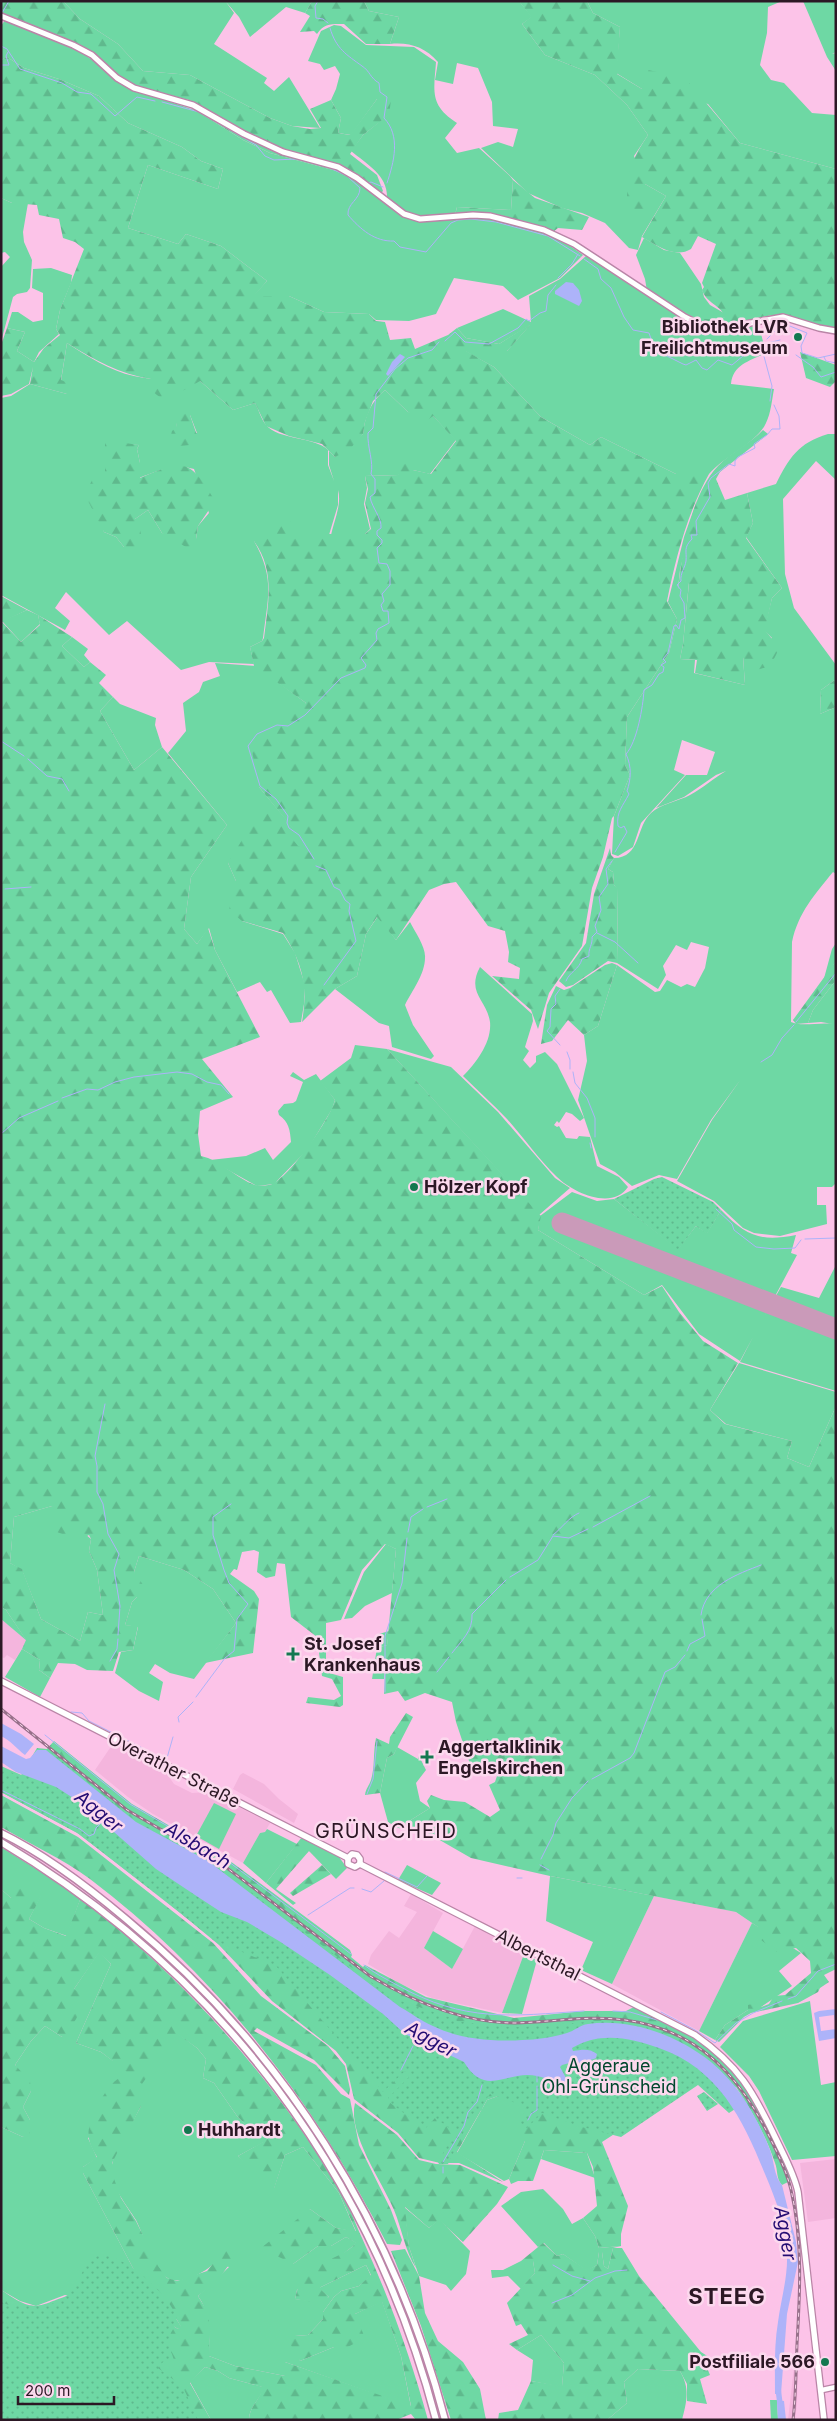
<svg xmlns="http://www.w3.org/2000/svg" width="837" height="2421" viewBox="0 0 837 2421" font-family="Inter,sans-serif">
  <defs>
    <pattern id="forest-firs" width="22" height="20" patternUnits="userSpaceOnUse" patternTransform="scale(1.25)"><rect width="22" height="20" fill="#6ed8a4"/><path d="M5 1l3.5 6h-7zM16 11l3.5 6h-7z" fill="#5fb98d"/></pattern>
    <pattern id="park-dots" width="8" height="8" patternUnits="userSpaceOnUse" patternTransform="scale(1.25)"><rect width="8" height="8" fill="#6ed8a4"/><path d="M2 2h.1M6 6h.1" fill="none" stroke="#5fb98d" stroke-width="1.8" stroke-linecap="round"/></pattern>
  </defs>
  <rect width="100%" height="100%" fill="#fcc3e8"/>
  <g fill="#f4b5dd">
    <polygon points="1,1619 27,1641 15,1660 7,1655 4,1658 1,1657"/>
    <polygon points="115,1745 165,1771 174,1784 192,1793 209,1792 270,1823 265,1832 260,1833 243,1863 153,1814 128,1797 95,1770 110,1748"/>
    <polygon points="243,1773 264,1784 279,1799 298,1814 294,1823 233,1789 240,1775"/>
    <polygon points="411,1894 443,1913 424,1948 452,1969 475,1926 514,1946 524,1954 502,2013 432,1998 399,1983 368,1964 371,1955 389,1931 399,1938 417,1912 404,1906"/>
    <polygon points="654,1896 736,1912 752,1923 699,2031 612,1984"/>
    <polygon points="836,2159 836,2218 808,2222 800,2163"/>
    <polygon points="795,2358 798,2358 797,2404 795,2420 788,2420"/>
  </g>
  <g fill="#6ed8a4" fill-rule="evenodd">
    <polygon points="63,1 312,1 305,13 286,7 250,37 239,17 226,2 234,13 214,44 267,78 264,83 274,91 289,77 320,128 292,126 270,118 190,75 143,71 118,44 80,19"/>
    <path d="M364 1H519L532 17 522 24 545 55 595 75 627 105 648 135 634 156 645 184 666 196 642 236 638 250 629 248 605 223 582 213 562 208 528 193 481 148 498 142 513 147 518 129 493 126 492 102 478 68 457 63 453 84 435 80 438 62C425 47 409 42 390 44L399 17 369 11Z"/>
    <polygon points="587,1 782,1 768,7 767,33 760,65 771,80 784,83 812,113 836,115 836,169 740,143 708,104 642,89 616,73 620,27 593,13"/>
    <polygon points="803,1 836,1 836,52 832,54 836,53 836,71 827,57"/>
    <polygon points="5,20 74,47 133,89 197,111 243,140 270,153 348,174 416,220 476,217 499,220 556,236 583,255 560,278 518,300 503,286 454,278 436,314 409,321 376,320 369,314 324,312 289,296 253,296 267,281 221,246 186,234 178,244 128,228 148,165 218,189 223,169 201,161 182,147 128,123 99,96 59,79 24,68 7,57 1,60 1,26"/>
    <path d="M334 25 341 26 366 45 414 47 436 62C434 91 429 105 457 123L445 138 457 153 479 148 510 176 513 180 511 210 457 207 455 215C422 217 415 220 387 200 389 176 368 165 351 151L363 135 388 115 377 99 351 135 338 133 341 118 331 100 336 89 340 74 335 66 324 70 320 64 308 61 321 31Z"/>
    <polygon points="1,198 12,203 28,203 23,232 24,242 32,260 30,288 27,292 17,294 13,297 1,342 1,267 10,257 5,252 1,253"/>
    <polygon points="644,238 664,250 680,253 701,284 704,297 710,305 724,313 726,317 711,321 698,320 647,291 645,279 636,255"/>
    <path d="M586 256 694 324 755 323 759 326 766 353C750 361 733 364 731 384L774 389C772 399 771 413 766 423 757 443 724 456 709 474H676L601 437 590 445 541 417 494 367 465 351H507L530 325 499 344 466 338 457 328 503 309 531 322 529 296 560 279Z"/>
    <polygon points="51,268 72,275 71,283 60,310 56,329 59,334 39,352 34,362 17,351 25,332 7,328 12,312 18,312 33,322 43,320 43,293 32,288 33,269"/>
    <path d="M67 343C87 356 110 371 134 376 155 381 178 380 200 381L233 410 255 403C259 410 261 419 266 425 278 440 316 437 328 450V465L334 481 329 465V451L335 457 363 434C365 415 371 402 385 390L408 412 433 416 456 440 430 474 413 470 398 475 365 476 367 488 364 504 370 529 365 534 331 535C334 521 342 504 338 490V505L329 535 303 534 254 541C275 578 268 597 263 638L262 641 250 647 254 664 209 662 181 670 127 621 109 635 66 592 55 608 70 621 65 630 1 595V398L11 396 30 384 67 394 61 381ZM190 415 197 433 177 427 176 418ZM105 443 139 445 137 449 140 463 139 478C156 471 176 463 194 469L209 513 198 526 196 539 162 533 148 510 135 519 124 547 116 537 104 532 92 480H106Z"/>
    <path d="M828 434H836V480L816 461 783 499 785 574 794 608 836 665V679L821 690 820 714 836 707V874L833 872C815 894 798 913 792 942L791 1022C801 1027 819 1022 833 1024L821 1022 808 1023 813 1010 836 980V1183L832 1187H817V1205H826L827 1224 780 1236 754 1233 743 1228 714 1201 677 1181 712 1120 741 1079 711 1120 677 1179 659 1175 632 1186 615 1172 600 1164 578 1100 587 1061 584 1035 598 1026 617 965 655 992 660 991 667 980 681 987 687 984 695 987 705 968 709 947 691 942 687 950 676 945 663 966 666 975 658 989 617 963 618 889 614 885 613 872 608 869 614 858C641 858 636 826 651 813 660 804 679 801 690 795 703 788 714 778 726 771L716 775 684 797 656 808 686 775H707L715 752 682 740 674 770 685 775 641 823 633 847 618 856 612 854 614 816 630 775 625 765 627 717 669 653 677 619 668 602 684 537 697 500 680 570 678 589 689 582 683 644 680 659 695 660 694 673 745 685 743 656 772 638 764 630 772 598 782 588 746 537 753 523 747 493 776 484C789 458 798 443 828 434Z"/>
    <polygon points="27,610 38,615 40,624 21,642 2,621"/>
    <polygon points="72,637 88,649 84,655 90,662 84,667 62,646"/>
    <polygon points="215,663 256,666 306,703 259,787 308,846 298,846 228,863 236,881 242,921 283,934 295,953 304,982 304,1004 301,1022 290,1023 271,990 267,992 260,982 237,992 215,950 209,928 197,944 184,929 191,877 227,825 168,753 186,731 183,703 199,692 203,682 220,676"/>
    <polygon points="113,697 120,704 156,718 155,725 162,747 134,770 100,711"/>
    <path d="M378 916 396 940 410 922C415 932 426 947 425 958 425 974 412 991 405 1005L413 1025 434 1056 431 1059 392 1047 389 1026 379 1023 335 989 357 976 366 934Z"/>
    <polygon points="836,943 836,961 823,982 832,949"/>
    <path d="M480 967 532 1014 533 1021 525 1047 529 1051 523 1060 530 1068 536 1062V1056L545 1052 557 1064 584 1118 580 1121 572 1114 566 1112 559 1123 557 1121 554 1125 557 1127 559 1126 566 1138 577 1139 579 1136 590 1137 597 1166 619 1177 628 1187C612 1211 572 1192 557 1177 539 1160 524 1138 507 1119 493 1104 477 1090 463 1076 476 1063 492 1042 490 1022 487 1000 466 993 480 967Z"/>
    <polygon points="387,1049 451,1067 498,1112 555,1178 570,1188 539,1215"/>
    <path d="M293 1072 304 1080 316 1074 335 1100 332 1109 308 1149 274 1184 257 1186 210 1160 246 1156 265 1148 273 1160 291 1142C290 1130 289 1122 279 1115L278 1111 284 1104 293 1103 296 1101 303 1082 290 1076Z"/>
    <path d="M572 1192 597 1201 614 1199 678 1249 696 1226 707 1233 721 1210C746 1236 760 1242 796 1235L791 1253 797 1255 765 1315 781 1287 819 1298 836 1265V1391L740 1362 753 1337 740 1361 699 1334 662 1285 644 1295 538 1230 540 1216Z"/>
    <polygon points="739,1363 836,1392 836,1406 809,1467 787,1458 792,1441 726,1424 710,1410"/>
    <polygon points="52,1506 91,1539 89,1551 97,1570 103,1615 88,1612 80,1641 41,1619 22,1570 10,1563 14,1517"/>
    <polygon points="386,1544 396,1549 392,1593 365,1606 352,1618 344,1619 364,1572"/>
    <polygon points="139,1556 184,1570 213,1589 236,1623 194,1679 170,1673 155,1664 149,1673 163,1682 159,1701 139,1691 115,1673 121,1652 133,1650 138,1627 125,1625 132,1602 137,1597 134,1572"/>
    <polygon points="1,1607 6,1610 27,1641 1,1619"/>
    <polygon points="389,1631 387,1645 377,1648 379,1634"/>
    <polygon points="22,1649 40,1660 39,1670 50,1678 40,1697 5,1677"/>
    <polygon points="386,1658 384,1679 372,1679 375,1660"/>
    <polygon points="397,1747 418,1759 419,1756 426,1770 416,1783 420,1801 430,1808 398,1828 388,1822 380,1793 387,1758 394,1754"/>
    <polygon points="214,1803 236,1814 219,1849 196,1836"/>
    <polygon points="267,1829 297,1844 266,1883 243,1863 260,1833 265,1832"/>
    <polygon points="316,1845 339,1857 347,1868 336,1879 309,1851"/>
    <polygon points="1,1847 81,1897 67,1936 44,1928 29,1919 43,1891 11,1898 1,1889"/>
    <polygon points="407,1865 441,1883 432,1895 398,1880"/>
    <polygon points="550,1876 654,1896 612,1984 581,1970 593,1942 546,1921"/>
    <polygon points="752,1923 801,1953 779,1971 792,1986 761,2007 748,2010 725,2025 715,2040 699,2031"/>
    <polygon points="433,1931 463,1949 452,1969 424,1948"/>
    <path d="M99 1952 111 1964 76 2043 101 2052 113 2061 177 2033 197 2048 206 2059 203 2078 214 2083 237 2116 264 2142 238 2156 274 2188 285 2155 303 2147 339 2193 356 2232 336 2228 310 2209 293 2264 318 2246H331L346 2237 357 2243 297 2290 295 2299 313 2301 329 2297 319 2289 321 2287 366 2265 371 2276 359 2286 341 2291 334 2297 323 2312V2319L308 2335 295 2336 300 2361 334 2347 355 2314 382 2301 401 2356 411 2407 285 2362V2376L235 2366 209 2356C209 2334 211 2314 198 2296L229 2267 214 2263C205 2273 178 2287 166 2277 150 2263 145 2238 136 2220 126 2204 109 2185 112 2165 114 2152 134 2120 141 2106L88 2138 97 2158 83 2167V2173L144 2289 177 2320 182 2328 178 2329 162 2319 65 2295 36 2306 20 2301 1 2290V2127L23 2137 30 2120 23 2107 31 2091 15 2065 31 2041 45 2026 62 2037 74 1989Z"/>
    <polygon points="524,1954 537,1960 522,2014 502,2013"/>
    <polygon points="810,2001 821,2085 836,2082 836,2156 792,2160 759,2091 749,2076 720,2047 743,2021"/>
    <polygon points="498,2096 529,2103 525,2141 509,2179 504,2181 457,2153 487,2100"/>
    <polygon points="544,2150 587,2153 595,2178 541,2159"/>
    <polygon points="543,2189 563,2209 572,2224 583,2218 595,2236 599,2248 621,2246 613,2248 608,2269 604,2266 602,2252 599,2252 597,2265 587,2271 563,2254 557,2256 544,2243 538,2247 501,2206 521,2192"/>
    <polygon points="404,2207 429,2228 439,2219 470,2251 466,2274 451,2291 446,2285 419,2276 409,2247"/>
    <polygon points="521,2261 533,2261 535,2273 521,2289 508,2276 492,2278 491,2270 503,2270"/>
    <polygon points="541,2335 564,2363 562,2387 531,2381 533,2360 517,2350"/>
    <path d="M205 2367 218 2371 229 2378 263 2387C261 2400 249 2406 249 2420H211L190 2382Z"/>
    <path d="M638 2369 680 2371C690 2388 687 2401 682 2420H607L627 2403 624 2382Z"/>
    <polygon points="770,2400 777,2400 778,2420 771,2420"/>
  </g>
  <g fill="url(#forest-firs)" fill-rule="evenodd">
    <polygon points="1,1 63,1 80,19 118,44 143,71 190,75 270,118 292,126 310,129 321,128 310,109 331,100 341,118 338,133 350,135 377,99 391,100 389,115 363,135 350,154 377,175 383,191 380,194 351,171 348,174 270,153 243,140 197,111 189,100 134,86 118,77 93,53 76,43 1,14"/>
    <path d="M312 1H364L369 11 399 17 390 44H366L344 24C332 24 324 23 317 34L314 31 300 32 310 16 305 13Z"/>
    <path d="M519 1H587L593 13 620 27 617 74 642 89 648 70 685 78 740 143 836 169V329L829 330C814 325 796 316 781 315 764 314 748 322 732 325 703 331 680 312 658 297 683 310 696 325 725 317 721 305 707 304 702 290L704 287 702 283 716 244 698 236 691 249C675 259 656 245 642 237L666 196 645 184V221L629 218C624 183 628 164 648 135L627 105 595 75 545 55 522 24 531 17Z"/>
    <path d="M7 57 24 68 59 79 99 96 128 123 182 147 201 161 223 169 218 189 148 165 128 228 178 244 186 234 221 246 267 281 254 296H289L324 312 369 314 376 321 385 322 390 340 411 338 415 349 448 335 457 328 466 338 499 344 532 323 507 351H466L494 367 541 417 590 445 601 437 676 474H709C687 514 676 557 667 601L677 619 669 653 627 717 625 765 630 775 614 816 612 818 603 857 592 888 582 946 549 993 538 1029 531 1010 492 976 519 979 520 968 508 962 509 952 505 931 488 926 456 882 444 884 429 890 396 940 377 917 366 934 357 976 335 989 302 1022C308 987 303 963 283 933L242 921 229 910 236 881 228 863 264 804 298 846H307L259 787 251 746 306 703 254 666 250 647 262 641 264 638C268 604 276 570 253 540L288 519 303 534H365L371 529 365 503 368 489 365 476 398 475 406 460 413 470 431 474 456 441 433 416 425 422 408 412 385 390 373 401 365 422 363 434 349 450 335 457 322 444 289 436 266 426 255 403 233 410 200 381 165 401 149 389 151 379C120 374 94 360 67 343L61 380 71 384 67 394 30 384 33 367 29 384 11 394 1 396V345L7 328 25 332 17 351 34 362 44 348 60 335 56 329 60 310 84 249 75 242 63 238 59 219 39 215 37 205 12 203 1 198V60Z"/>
    <polygon points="513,180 535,198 589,217 582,230 558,228 553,232 500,216 455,215 457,207 511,210"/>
    <polygon points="800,352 836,365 836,381 830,387 806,378"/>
    <polygon points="182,405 190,415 199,441 190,445 168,447 172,431 177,427 173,411"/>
    <path d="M763 430 768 434 720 472 716 479 725 500 747 493 753 523 746 538 782 588 772 598 765 630 779 648C773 663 769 669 753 670L743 657 745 685 695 673 697 660 680 659 683 644 689 583 678 590C682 553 691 494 718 466 731 452 750 444 763 430Z"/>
    <path d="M118 442 139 445 137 449 140 463V478C185 459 190 459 215 501L198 526 196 539 191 550 162 533 148 510 135 519 140 527 142 541 132 549 124 547 116 537 104 532 85 495 92 480H105V443Z"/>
    <path d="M1 596 27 610 2 622 21 642 40 625 38 615 72 637 62 646 84 667 90 662 106 675 99 683 113 697 100 711 134 770 162 747 227 825 191 877 184 929 197 944 208 928 215 950 260 1037 202 1059 233 1097 200 1111 198 1134 201 1156C220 1160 236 1178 255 1185 259 1186 270 1186 274 1183 292 1173 330 1119 335 1100L320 1081 351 1058 355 1045 387 1049 541 1216 538 1230 644 1295 662 1286 679 1312 703 1341 738 1363 710 1410 725 1424 792 1441 787 1458 809 1467 836 1406V1969L824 1975 829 1982 820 1988 818 1992 798 2003 751 2013 744 2017 719 2042 715 2040 725 2025 748 2010V2005L756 2003 761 2007 769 2004 774 1996 785 1995 811 1973 810 1961 796 1948 777 1952 761 1940 758 1927 736 1912 550 1876 471 1858 424 1831 398 1828 430 1808 427 1801 431 1795 444 1800 465 1802 490 1817 500 1810 489 1785 495 1782 497 1776 486 1765 480 1767 470 1764 456 1722 452 1702 425 1693 405 1701 398 1691 384 1694 386 1658 375 1660 377 1648 387 1645 396 1549 385 1544 362 1570 341 1620 326 1623V1672L343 1677V1705L340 1707 306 1703 308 1697 334 1700 341 1696 332 1679 322 1676 317 1637 291 1617 285 1564 277 1563 275 1576 266 1578 257 1572 259 1552 254 1550 242 1552 237 1570 234 1569 230 1574 254 1591 259 1599 253 1653 205 1663 236 1623 213 1589 184 1570 139 1556 134 1572 146 1589 143 1596 137 1597 132 1602 125 1625 138 1626 133 1650 119 1652 113 1671 87 1670 75 1664 58 1663 50 1678 39 1670 40 1660 22 1649 26 1640 6 1610 1 1607ZM52 1506 54 1531 79 1540 89 1535 91 1539 89 1551 97 1570 103 1615 88 1612 80 1641 41 1619 22 1569 10 1563 14 1517Z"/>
    <polygon points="836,679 836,707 820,714 821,690"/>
    <polygon points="610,848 611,855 614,858 608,869 613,872 614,885 618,888 617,963 608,961 573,985 566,987 559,981 586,943 594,894"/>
    <polygon points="836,961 836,980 813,1010 808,1023 796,1024 793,1020"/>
    <polygon points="612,963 617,965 598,1026 584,1035 568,1020 552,1041 541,1044 547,1005 556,986 564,990 570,988 605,965"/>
    <path d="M406 1713 413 1717 394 1754 387 1758 380 1793 365 1795C366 1788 369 1786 371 1780 375 1768 373 1752 376 1738L389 1744 390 1737Z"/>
    <path d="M54 1741 132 1804 230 1861 350 1950 352 1955 351 1957 363 1967 365 1965 426 1997 514 2018 584 2011H626L634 2007C661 2021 692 2033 715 2052 754 2085 771 2134 792 2180L782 2185C776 2179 778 2170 775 2163 766 2136 752 2111 736 2087L524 2040 400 2007 152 1831 136 1822 46 1750Z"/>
    <polygon points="1,1766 51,1788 119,1841 619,2131 602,2142 628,2206 621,2234 621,2246 599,2248 595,2236 583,2218 597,2206 593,2167 587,2153 544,2150 533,2181 518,2181 511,2184 509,2179 525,2141 518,2129 528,2103 502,2099 498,2096 487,2100 457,2152 503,2182 459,2163 440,2163 419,2158 398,2133 354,2099 346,2064 336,2051 272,2001 219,1945 161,1897 76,1832 1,1792"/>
    <path d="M1 1795 78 1837 213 1943 261 1996 328 2046 345 2066 350 2089 349 2095 314 2060 257 2028 254 2031 316 2065 341 2094 350 2099 359 2145 391 2210 402 2240 400 2245 387 2244C316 2104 216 1974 90 1879 63 1859 30 1844 1 1827Z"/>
    <polygon points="302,1837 316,1845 313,1852 309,1851 276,1889 296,1903 293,1905 266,1883"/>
    <polygon points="322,1865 331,1874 293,1896 290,1893"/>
    <path d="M20 1884 44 1891 29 1919 44 1928 66 1936 81 1897C186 1982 270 2073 340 2190 349 2205 355 2223 362 2238 389 2297 411 2358 428 2420H416L411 2414 396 2420H249C249 2406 261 2400 262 2387L229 2378 218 2371 205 2367 190 2383 211 2420H1V2290C11 2296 22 2305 34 2306 42 2307 66 2295 76 2293L162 2319 178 2329 181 2327 177 2320 144 2289 83 2173V2167L97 2157C94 2152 90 2145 89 2139 85 2123 106 2086 119 2078L137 2093 141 2106 112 2163 113 2176 121 2198 136 2221 158 2266 167 2278 177 2281 207 2271 225 2248 234 2245 238 2252 218 2280 198 2296 209 2314V2356L235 2366 285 2376V2362L411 2406 401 2356 382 2302 355 2314 365 2338 338 2352 334 2347 300 2361 289 2342 295 2336 308 2335 323 2319V2312L334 2297 341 2291 359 2286 371 2275 366 2265 321 2287 320 2289 329 2297 317 2303 295 2299C302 2259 337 2264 356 2243L346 2237 331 2246H318L293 2264 261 2248 310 2209 336 2228 356 2231 339 2193 303 2147 285 2155 274 2189 252 2172 238 2156 263 2142 237 2116 214 2083 203 2078 206 2059 197 2048 177 2034 142 2084 101 2052 76 2043 111 1964 99 1953 74 1989 88 1999 67 2034 62 2037 45 2026 31 2041 15 2065 30 2081 31 2091 23 2107 30 2120V2133L23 2137 1 2127V1889L11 1898Z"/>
    <path d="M355 2103 397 2135 419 2160 436 2164 460 2165 508 2187 497 2204 463 2242 439 2220 429 2228 405 2207 409 2247 416 2268C405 2251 402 2229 394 2210 383 2183 347 2133 355 2103Z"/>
    <polygon points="543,2243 557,2256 563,2254 587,2270 597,2265 599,2252 602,2252 604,2266 608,2269 613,2248 622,2248 639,2276 701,2352 712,2359 705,2363 710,2375 700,2379 707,2404 687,2401 687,2384 680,2371 638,2369 624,2382 627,2403 607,2420 498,2420 499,2413 518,2410 531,2381 562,2386 564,2363 541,2335 517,2350 509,2344 528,2335 521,2324 516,2326 507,2303 535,2273 533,2261 521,2261"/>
    <polygon points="405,2249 419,2276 425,2313 438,2341 463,2362 480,2389 486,2420 451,2420 421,2326 391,2251"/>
  </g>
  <g fill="url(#park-dots)">
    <polygon points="662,1177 713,1202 721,1210 707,1234 696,1226 678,1250 614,1199 654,1179"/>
    <polygon points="37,1748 47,1749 132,1818 211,1862 387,1994 395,1999 455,2019 457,2021 492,2026 522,2027 612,2020 643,2026 672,2036 693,2051 729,2079 746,2102 729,2113 698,2085 621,2137 578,2126 542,2113 524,2131 518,2125 527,2107 490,2094 484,2102 482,2110 475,2111 470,2119 448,2164 439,2164 438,2162 455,2132 435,2118 425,2129 389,2102 388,2098 409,2077 405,2071 383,2092 276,1966 216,1941 79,1834 1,1792 1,1767 20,1777"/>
    <polygon points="704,2092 718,2104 707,2111 697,2096"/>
    <path d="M99 2255C122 2252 169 2295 176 2316 178 2325 171 2330 169 2338 168 2343 172 2354 174 2360L163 2362 158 2368 183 2387 198 2420H1V2302L14 2307 15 2305C33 2306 54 2308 68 2295 82 2282 78 2268 99 2255Z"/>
  </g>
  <g fill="#adb3f9" fill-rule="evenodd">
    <polygon points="566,282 573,283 579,290 582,301 579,306 555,294 555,291"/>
    <polygon points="400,354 405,357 388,376 386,374 392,362"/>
    <path d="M1 1723 21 1734 34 1744 25 1755C16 1748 11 1741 1 1736Z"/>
    <path d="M1 1746 26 1759 30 1758 37 1750H46L136 1822 208 1861 400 2007C411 2013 421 2021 433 2026 459 2039 493 2042 522 2040 536 2040 554 2037 567 2033 574 2031 580 2025 588 2024 631 2018 677 2035 711 2062 739 2085 757 2117 770 2150 774 2160 774 2177 782 2185L796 2242 798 2262 787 2314 781 2394H775C775 2370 774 2346 778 2322 781 2299 788 2277 787 2254 786 2227 776 2200 765 2174 743 2120 719 2069 659 2048 630 2038 601 2031 572 2048L573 2051C582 2050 589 2048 597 2054L596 2058C590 2061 583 2061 577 2065L573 2062 562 2065 560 2067 570 2085C557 2085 548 2078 537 2076 508 2069 486 2099 464 2062L405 2034 383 2014 330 1975 279 1941 247 1922 221 1912 198 1897 156 1869 81 1803 56 1787 16 1772 1 1762Z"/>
    <path d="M836 2009V2038L819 2041 814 2013 819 2011ZM834 2015 836 2029 821 2031 819 2017Z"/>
    <polygon points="777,2400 784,2401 786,2420 778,2420"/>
  </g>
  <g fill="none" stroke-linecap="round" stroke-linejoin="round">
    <g stroke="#adb3f9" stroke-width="1">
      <polyline points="318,1 315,6 316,18 323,19 328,23"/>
      <polyline points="2,13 9,1"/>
      <path d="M330 28C336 49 347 55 362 66 370 71 370 78 379 83L380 92 387 97 384 118C401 136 394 162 387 183"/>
      <polyline points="1,46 7,49 20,69 62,83 77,92 91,94 115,116 137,97 155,101"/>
      <polyline points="1,65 9,65 6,56 8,52"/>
      <path d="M162 102 199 112 256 145 265 156 274 160 297 159 330 168 347 176 360 188C360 200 347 203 348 215 360 229 375 242 394 241L400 247 426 252 451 223 458 220 471 219 496 222 548 236 580 256"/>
      <polyline points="368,183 371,182 383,187"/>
      <polyline points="584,259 598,269 601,279 611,288 624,317 633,330 649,333 655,350 683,364 686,365 696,360 702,368 707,370 718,360 732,365 760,342"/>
      <polyline points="558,278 572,264 578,254"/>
      <polyline points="767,339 780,326 785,324 807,333 801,346 802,353 818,358 836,354"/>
      <polyline points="445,341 455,332 465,342 489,344 518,328 526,319 529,321 540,313 546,311 548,295 556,285"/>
      <polyline points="768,343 780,340"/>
      <polyline points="748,352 759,347 762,349 772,386 770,401"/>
      <polyline points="796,355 813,367 821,377 836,372"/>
      <polyline points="824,357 826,361 836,363"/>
      <polyline points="1,741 24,756"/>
      <polyline points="28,759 47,776 62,779 69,791"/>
      <path d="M615 852 627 832 624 826 621 828 618 826C616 812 623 806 629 794L627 791C631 779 632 767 626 754 637 742 643 707 644 690L652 685 659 674 663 672 664 667 661 665 666 662 663 659 668 653 674 626 676 625 679 629 681 620 685 618 684 603 680 596 681 590 677 585 681 581C680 573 685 568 686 561 687 551 683 548 692 539L691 535H697L696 521 710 497 708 483 711 478 729 464 735 466V461L738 457 755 448 754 444 767 435 772 429H780L779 416 774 405"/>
      <path d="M314 859 299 835 289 828 287 823 288 816 276 799 260 786 248 746 257 734 277 725 288 726 305 715 341 678 365 668 366 665 361 658 377 640 376 633 378 629 389 623 388 611H383L381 605 384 601 382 594 390 585V571L387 564 379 563 377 548 382 543V540L377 535V531L381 528C382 518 372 508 370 497L375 493V479L371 474C374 462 367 447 368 433L373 428 376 394 395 369 408 358 432 350 439 342"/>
      <polyline points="316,866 326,870 334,887 340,890 345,900 350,904 349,911 356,941 324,985"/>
      <polyline points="5,889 31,887"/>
      <polyline points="597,933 615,942 638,963"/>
      <path d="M566 981C570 971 579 970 582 959L589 956C588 949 593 944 592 937L597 932 595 926 601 910 599 897 608 884 606 869 612 861"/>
      <polyline points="796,1022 836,973"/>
      <polyline points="560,1045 547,1031 550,1027 551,1009 556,1004 555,996 560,989"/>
      <polyline points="567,1052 570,1060 570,1069"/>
      <polyline points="761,1062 772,1055 782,1038 794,1025"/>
      <polyline points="573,1072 575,1083 587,1098 595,1118 595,1137"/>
      <polyline points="62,1098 87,1089 98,1090 115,1082 134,1077 177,1072 192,1074 207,1082 221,1085 229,1094"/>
      <polyline points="1,1134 19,1118 58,1101"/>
      <polyline points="590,1143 591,1148"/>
      <polyline points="716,1209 732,1224 734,1230 756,1247 774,1249 795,1248 801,1240"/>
      <polyline points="805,1239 836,1238"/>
      <polyline points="105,1404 95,1456 97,1466 97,1492 103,1504 108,1534 119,1554 114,1570 120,1606 118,1635"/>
      <polyline points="427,1507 447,1499"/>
      <polyline points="593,1527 650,1496"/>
      <polyline points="408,1532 411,1517 423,1509"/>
      <path d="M553 1535C562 1528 569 1517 579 1513"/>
      <polyline points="510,1577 538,1560 553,1536 569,1538 588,1529"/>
      <path d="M701 1615C705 1585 738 1574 761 1565"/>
      <polyline points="687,1651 690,1644 705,1636 702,1619"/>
      <path d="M452 1653C462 1640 473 1631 472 1614L506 1580"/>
      <polyline points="110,1661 117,1649 118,1639"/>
      <polyline points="437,1672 449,1657"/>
      <polyline points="385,1692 385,1636 402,1583 407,1538"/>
      <polyline points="196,1697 225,1658 234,1651 237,1619 248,1604 229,1583 224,1570 213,1535 213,1517 231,1504"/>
      <polyline points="71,1712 82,1713 89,1721 164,1759 167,1758 173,1737"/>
      <polyline points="179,1722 178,1717 193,1702"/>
      <polyline points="45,1735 130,1804 229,1862 351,1954"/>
      <polyline points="592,1779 630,1758 634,1753 665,1672 675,1667 685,1655"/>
      <polyline points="1,1790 80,1829 89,1836 94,1834 96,1828 103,1821"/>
      <polyline points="367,1794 373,1779 377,1741"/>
      <polyline points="541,1859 553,1835 556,1823 572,1798 588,1781"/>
      <polyline points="540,1865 549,1870"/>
      <polyline points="385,1872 417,1887 427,1876"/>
      <polyline points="517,1878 522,1878"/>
      <polyline points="362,1889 371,1892 384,1881"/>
      <polyline points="308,1915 350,1888 354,1888"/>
      <path d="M364 1965C374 1973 386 1979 397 1985 465 2023 511 2016 584 2011"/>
      <polyline points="788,1999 796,1996 818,1971 836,1964"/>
      <polyline points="613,2011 630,2012 657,2020"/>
      <polyline points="661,2012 695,2030 715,2043 736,2023 753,2013 782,2001"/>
      <polyline points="401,2070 413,2046"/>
      <polyline points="537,2082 537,2076"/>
      <polyline points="528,2120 531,2114 537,2110 537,2086"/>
      <polyline points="443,2162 464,2126 468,2112 477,2102 482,2085"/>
      <polyline points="443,2173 443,2167"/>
      <polyline points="553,2265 572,2276 590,2281"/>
      <polyline points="552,2303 572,2295 595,2278 615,2271 627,2270"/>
      <polyline points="782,2353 794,2361"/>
    </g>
    <polyline stroke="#adb3f9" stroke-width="5.5" points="778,2388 782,2420"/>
    <polyline stroke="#ca9ab9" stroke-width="21" points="562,1223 836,1329"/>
    <g stroke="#ba85a7" stroke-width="7">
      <polyline id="tertiary" points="822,2390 836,2387"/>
    </g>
    <g stroke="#ba85a7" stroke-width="8">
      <polyline id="secondary" points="1,16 73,45 92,55 117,78 134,88 193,105 244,134 283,152 338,167 357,178 404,214 420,219 473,215 490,216 544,230 574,244 685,317 705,327 724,328 783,317 819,328 836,331"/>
    </g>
    <g stroke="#ba85a7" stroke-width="8">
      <g id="primary">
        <polyline points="1,1681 348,1858"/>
        <polyline points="348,1858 352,1854 357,1855 360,1859 360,1864"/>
        <polyline points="348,1858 348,1864 355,1867 360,1864"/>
        <path d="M360 1864 695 2035C739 2066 753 2091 776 2139 784 2156 794 2173 798 2192L824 2420"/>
      </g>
    </g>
    <g stroke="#ba85a7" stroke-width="9">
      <g id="motorway">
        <path d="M1 1833C46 1855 88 1887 126 1919 282 2048 394 2223 445 2420"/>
        <path d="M1 1842C219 1972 372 2174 436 2420"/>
      </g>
    </g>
    <use href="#tertiary" stroke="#fff" stroke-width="4.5"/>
    <use href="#secondary" stroke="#fff" stroke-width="5"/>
    <use href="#primary" stroke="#fff" stroke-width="5.5"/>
    <use href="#motorway" stroke="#fff" stroke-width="6"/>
    <g stroke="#97708a" stroke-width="3">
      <path id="rail" d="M1 1709 127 1810 223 1865 370 1976C414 2002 463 2023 515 2023 552 2022 588 2015 625 2020 698 2030 739 2075 770 2138 778 2154 787 2172 791 2190 803 2241 800 2293 797 2344 796 2369 796 2395 793 2420"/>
    </g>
    <use href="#rail" stroke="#fcd9ee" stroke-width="1" stroke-dasharray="4" stroke-linecap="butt"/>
  </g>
  <g fill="#137850" stroke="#fcd9ee" stroke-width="2">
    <circle cx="798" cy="337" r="5"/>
    <circle cx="414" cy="1187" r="5"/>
    <path d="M290.5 1646.5h5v5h5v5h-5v5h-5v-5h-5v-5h5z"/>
    <path d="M424.5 1749.5h5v5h5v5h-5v5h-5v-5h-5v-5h5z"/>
    <circle cx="188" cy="2130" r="5"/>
    <circle cx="825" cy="2362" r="5"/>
  </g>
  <g text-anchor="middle" stroke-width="5" stroke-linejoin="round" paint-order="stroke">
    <g font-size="18" font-weight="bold" fill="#2c1825" stroke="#fcd9ee" text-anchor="start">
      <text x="788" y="333" text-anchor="end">Bibliothek LVR<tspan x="788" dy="21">Freilichtmuseum</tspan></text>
      <text x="424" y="1193">Hölzer Kopf</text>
      <text x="304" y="1650">St. Josef<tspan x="304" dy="21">Krankenhaus</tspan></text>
      <text x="438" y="1753">Aggertalklinik<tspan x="438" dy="21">Engelskirchen</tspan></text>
      <text x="198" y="2136">Huhhardt</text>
      <text x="815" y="2368" text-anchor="end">Postfiliale 566</text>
    </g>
    <g font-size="18" fill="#2c1825" stroke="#fcd9ee">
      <text transform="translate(174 1770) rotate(27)" y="6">Overather Straße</text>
      <text transform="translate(538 1955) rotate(27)" y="6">Albertsthal</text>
    </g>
    <g font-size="18" fill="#01472d" stroke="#fcd9ee">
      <text x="609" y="2072">Aggeraue<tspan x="609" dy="21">Ohl-Grünscheid</tspan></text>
    </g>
    <g font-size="19" font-style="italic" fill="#240c73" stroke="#fcd9ee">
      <text transform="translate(99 1811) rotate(39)" y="7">Agger</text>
      <text transform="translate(198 1845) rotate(31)" y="7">Alsbach</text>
      <text transform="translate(431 2039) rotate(29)" y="7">Agger</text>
      <text transform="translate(786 2233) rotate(80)" y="7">Agger</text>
    </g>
    <g font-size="20" letter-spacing="1" fill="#2c1825" stroke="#fcd9ee">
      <text x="386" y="1838">GRÜNSCHEID</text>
    </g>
    <g font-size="22" font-weight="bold" letter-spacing="1" fill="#2c1825" stroke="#fcd9ee">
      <text x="727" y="2304">STEEG</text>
    </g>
  </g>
  <rect width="837" height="2421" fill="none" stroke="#2c1825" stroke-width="5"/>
  <path d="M18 2396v8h96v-8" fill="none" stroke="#2c1825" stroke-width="2.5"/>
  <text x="25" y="2396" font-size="15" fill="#2c1825" stroke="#fcd9ee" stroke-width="4" paint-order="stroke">200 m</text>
</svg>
